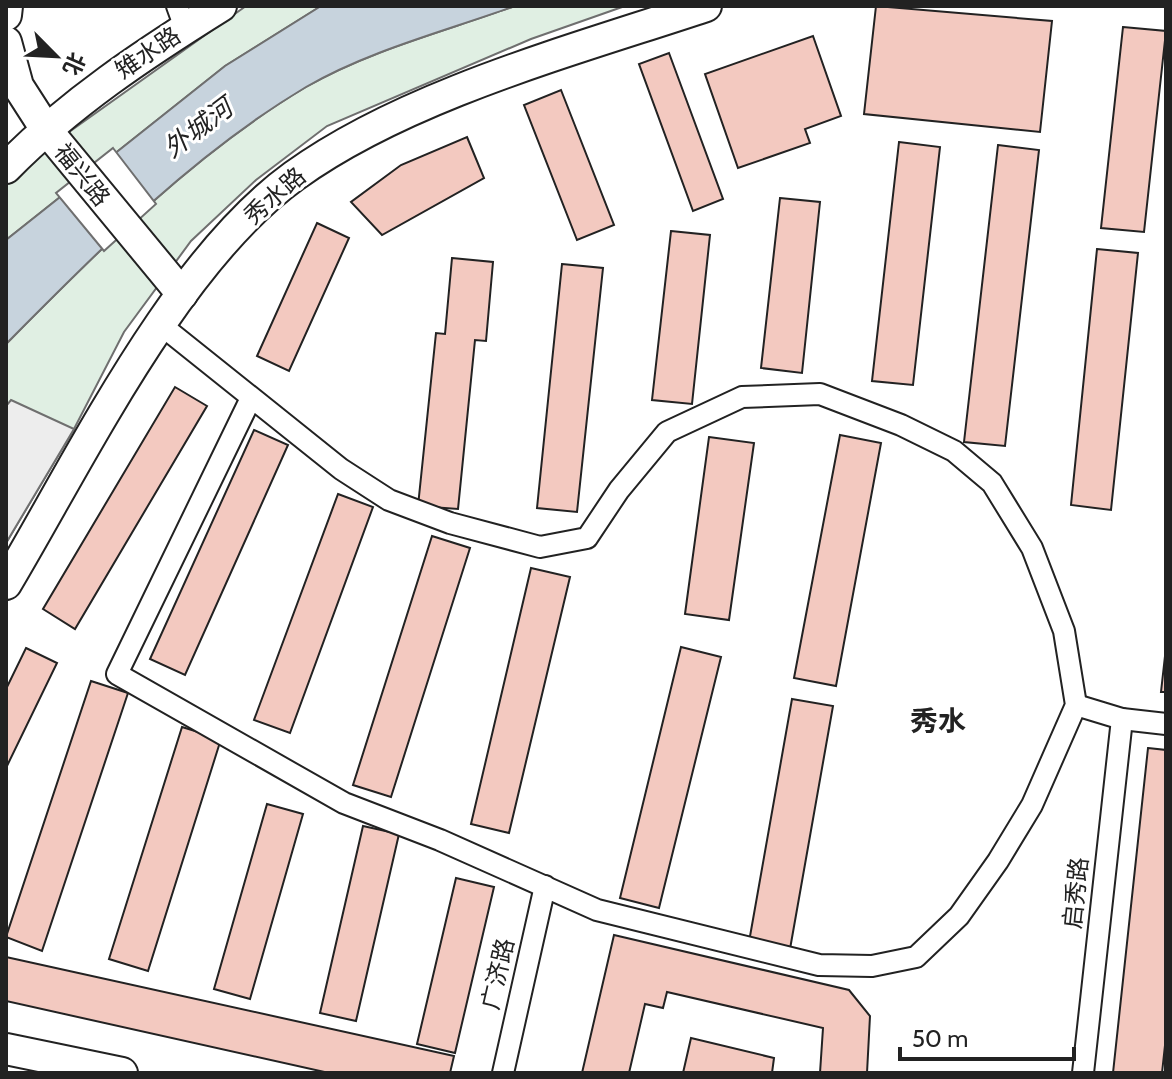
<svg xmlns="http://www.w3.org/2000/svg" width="1172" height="1079" viewBox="0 0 1172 1079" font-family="Cabin,'Noto Sans SC',sans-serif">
  <rect width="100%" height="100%" fill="#fff"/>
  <g fill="#e0efe3" stroke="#6f6f6f" stroke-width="2">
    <polygon points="246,6 321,6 225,66 6,240 6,185 27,162"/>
    <path d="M515 6H625L531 39 327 126 256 180 191 241 124 332 74 429 6 543V344C98 251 192 155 306 87 370 50 446 31 515 6Z"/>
  </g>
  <polygon fill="#ededed" stroke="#6f6f6f" stroke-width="2" points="11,400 74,429 6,543 6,406"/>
  <path fill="#c7d3dd" stroke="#6f6f6f" stroke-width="2" d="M321 6H515C446 31 370 50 306 87 192 155 98 251 6 344V240L225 66Z"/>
  <polygon fill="#fff" stroke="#6f6f6f" stroke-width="2" points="113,148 156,204 104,251 56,193"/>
  <g fill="#f3c9c0" stroke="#222" stroke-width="2">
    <polygon points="876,6 1052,21 1040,132 864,114"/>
    <polygon points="1123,27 1166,31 1144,232 1101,228"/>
    <polygon points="813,36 841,116 805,129 810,143 738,168 705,74"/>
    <polygon points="669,53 723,199 693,211 639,64"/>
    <polygon points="561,90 614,225 577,240 524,105"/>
    <polygon points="467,137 484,178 382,235 351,202 401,165"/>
    <polygon points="899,142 940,147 913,385 872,381"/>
    <polygon points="998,145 1039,150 1005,446 964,442"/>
    <polygon points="780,198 820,202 802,373 761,368"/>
    <polygon points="317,223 349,238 289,371 257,356"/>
    <polygon points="671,231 710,235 692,404 652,400"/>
    <polygon points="1097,249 1138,253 1111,510 1071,505"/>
    <polygon points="452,258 493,262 486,341 475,340 458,509 418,506 436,333 445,334"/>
    <polygon points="562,264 603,268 577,512 537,508"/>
    <polygon points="175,387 207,406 75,629 43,609"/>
    <polygon points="254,430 288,445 185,675 150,659"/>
    <polygon points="840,435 881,443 836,686 794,678"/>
    <polygon points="709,437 754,443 729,620 685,614"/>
    <polygon points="338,494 373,507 290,733 254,720"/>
    <polygon points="432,536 470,548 391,797 353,785"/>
    <polygon points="531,568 570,577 509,833 471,824"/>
    <polygon points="681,647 721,657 659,908 620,898"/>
    <polygon points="1166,647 1166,692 1161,692"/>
    <polygon points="26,648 57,663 6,768 6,689"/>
    <polygon points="91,681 128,693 42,951 6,937"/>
    <polygon points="792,699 833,706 790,949 749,942"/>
    <polygon points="182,727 221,739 148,971 109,959"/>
    <polygon points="1148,748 1166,750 1166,1036 1162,1073 1113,1073"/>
    <polygon points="267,804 303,814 250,999 214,989"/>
    <polygon points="363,826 399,834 356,1021 320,1013"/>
    <polygon points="456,878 494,887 455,1053 417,1044"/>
    <polygon points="614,935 849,990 870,1016 867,1073 820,1073 823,1028 667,992 663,1008 645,1004 629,1073 582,1073"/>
    <polygon points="6,957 454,1056 450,1073 329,1073 6,1001"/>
    <polygon points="691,1038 774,1058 772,1073 683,1073"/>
  </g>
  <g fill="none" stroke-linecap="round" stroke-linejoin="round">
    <g stroke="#222" stroke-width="24">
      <g id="street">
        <polyline points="177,6 185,28"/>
        <polyline points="161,325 341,469 389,500 450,523 540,547 587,538 619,490 667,432 742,397 820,394 901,425 954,451 992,483 1032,548 1064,631 1076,705 1032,805 998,861 959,916 916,957 872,966 819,965 597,910 440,840 344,803 117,674 251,398"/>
        <polyline points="1076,705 1122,719 1166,724"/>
        <polyline points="503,1073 545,886"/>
        <polyline points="1083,1073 1122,719"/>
      </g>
    </g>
    <g stroke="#222" stroke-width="34">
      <g id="secondary">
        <polyline points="6,15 7,6"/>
        <polyline points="6,42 18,86 45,128 182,294"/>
        <path d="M6 168C70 103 144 54 221 6"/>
        <path d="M6 584C81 458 175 262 294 176 406 95 574 50 706 6"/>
        <polyline points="6,1049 122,1073"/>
      </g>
    </g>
    <use href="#street" stroke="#fff" stroke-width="20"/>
    <use href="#secondary" stroke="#fff" stroke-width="30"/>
  </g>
  <g text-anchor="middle" stroke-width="6" stroke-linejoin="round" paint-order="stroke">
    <g font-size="24" fill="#222" stroke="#fff">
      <text transform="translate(148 53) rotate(-34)" y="8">雉水路</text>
      <text transform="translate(82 175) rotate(51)" y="8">福兴路</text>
      <text transform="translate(275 196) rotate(-41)" y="8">秀水路</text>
      <text transform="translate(1076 893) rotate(-84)" y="8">启秀路</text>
      <text transform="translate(498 974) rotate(-77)" y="8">广济路</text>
    </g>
    <g font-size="26" font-style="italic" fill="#222" stroke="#fff">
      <text transform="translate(198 128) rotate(-37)" y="9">外城河</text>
    </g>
    <g font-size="28" font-weight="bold" fill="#222" stroke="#fff">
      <text x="938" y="731">秀水</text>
    </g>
  </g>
  <rect width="1172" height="1079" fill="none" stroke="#222222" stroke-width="16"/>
  <g transform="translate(56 56) rotate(114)" stroke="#ffffff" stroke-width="6" paint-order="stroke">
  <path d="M0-6L14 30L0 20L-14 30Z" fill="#222222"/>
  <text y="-12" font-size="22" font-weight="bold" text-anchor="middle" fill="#222222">北</text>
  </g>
  <path d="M900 1047v12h174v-12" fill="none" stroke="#222222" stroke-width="4"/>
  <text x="912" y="1047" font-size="24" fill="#222222" stroke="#ffffff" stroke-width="6" paint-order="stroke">50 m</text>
</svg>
